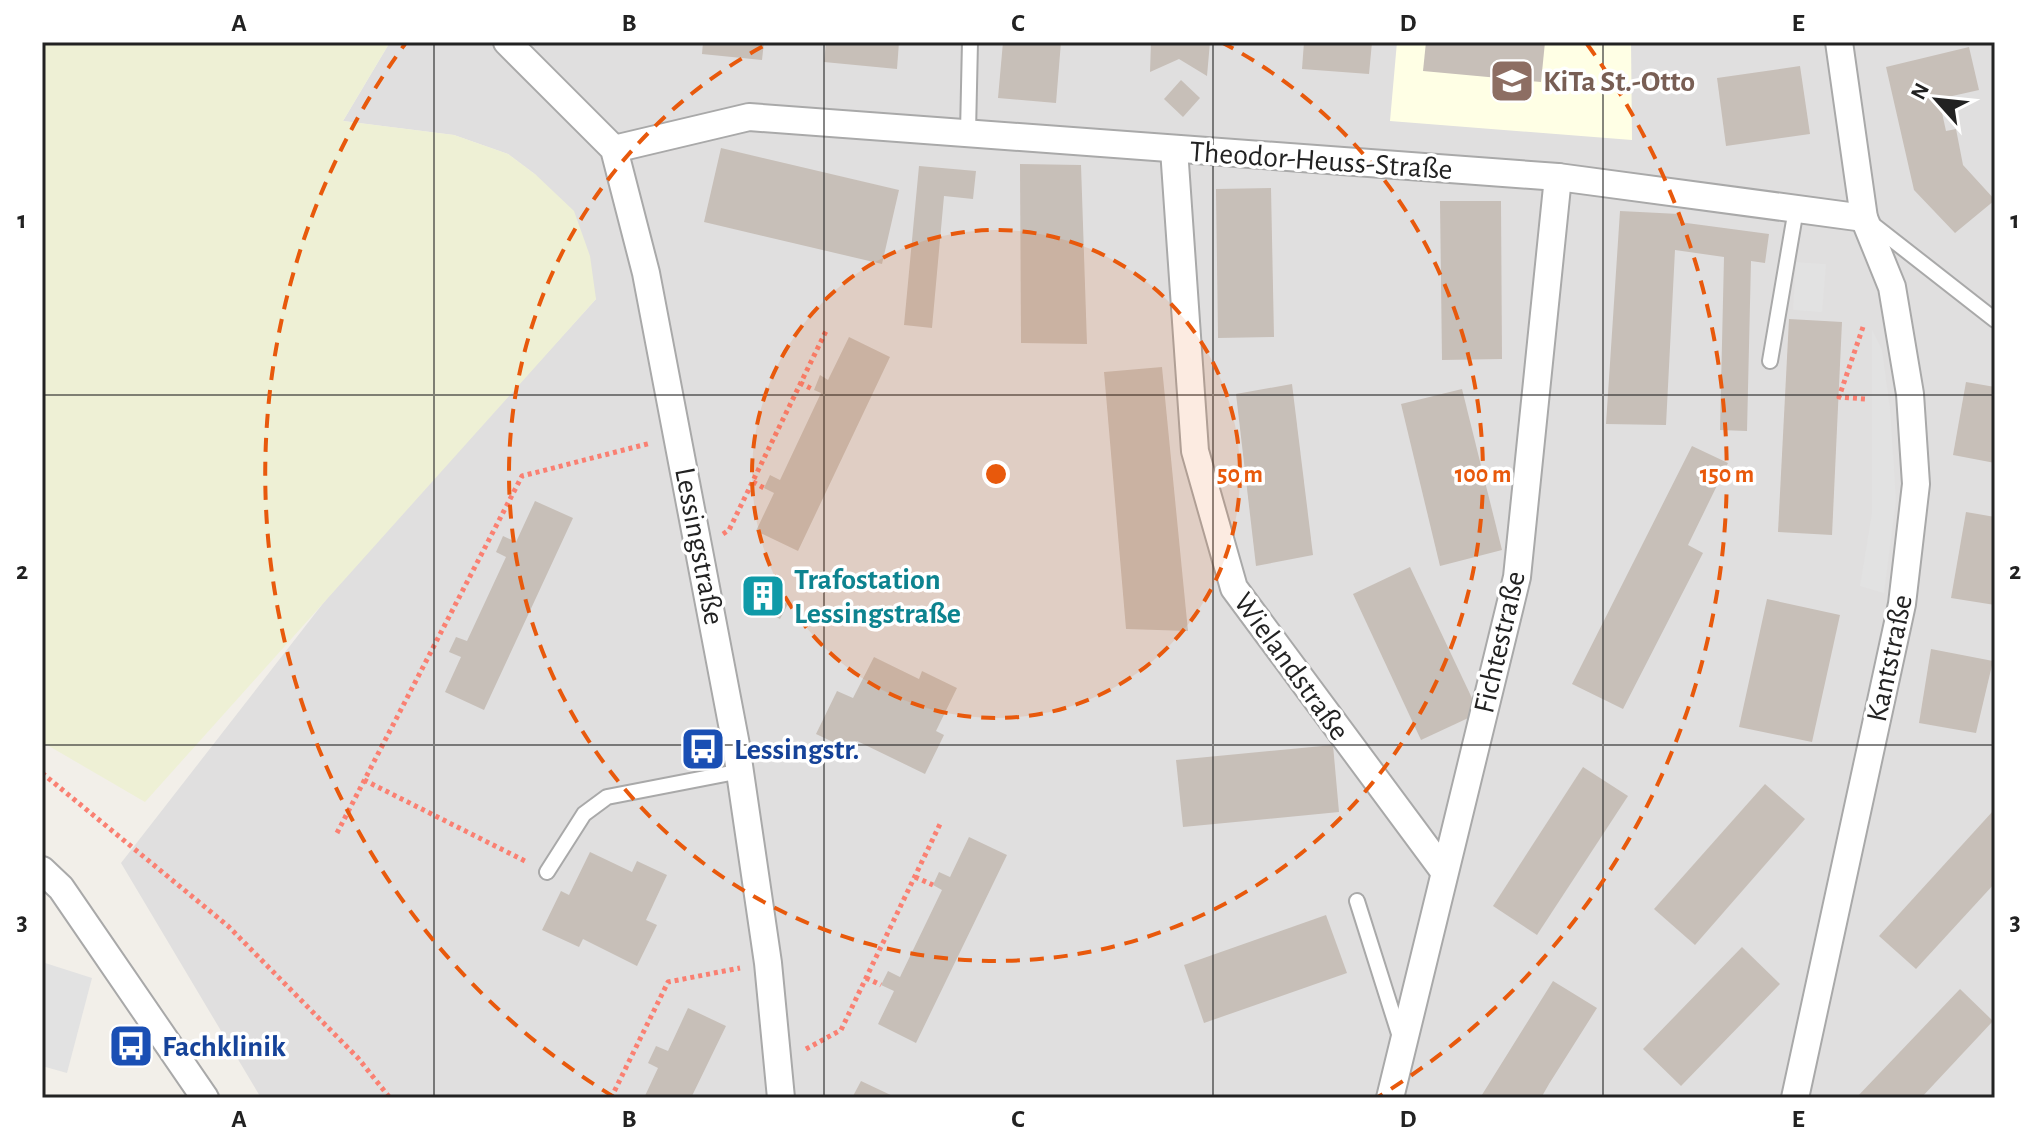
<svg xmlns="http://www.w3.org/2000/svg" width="2037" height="1140" viewBox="0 0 2037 1140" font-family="'Alegreya Sans',sans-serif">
  <rect width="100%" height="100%" fill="#f2efe9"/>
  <polygon fill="#e0dfdf" points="390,42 1995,42 1995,1098 261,1098 121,863 342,579 596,299 536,175 508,154 454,135 343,121"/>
  <polygon fill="#ffffe5" points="1397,42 1631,42 1632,140 1390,121"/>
  <polygon fill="#eef0d5" points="42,42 390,42 343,121 454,135 508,154 536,175 574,211 590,256 596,299 145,802 42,742"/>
  <g fill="#e2e2e2">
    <polygon points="1796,262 1826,264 1822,312 1793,310"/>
    <polygon points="1872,330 1882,350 1890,409 1896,500 1884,593 1860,586 1872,513"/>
    <polygon points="42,962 92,978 67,1073 42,1066"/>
  </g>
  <g fill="#c7bfb8">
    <polygon points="703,42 764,42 762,60 702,54"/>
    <polygon points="826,42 899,42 897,69 824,62"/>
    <polygon points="1003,42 1061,42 1056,103 998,98"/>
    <polygon points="1151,42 1210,42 1207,76 1179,59 1150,72"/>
    <polygon points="1304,42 1372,42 1369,74 1302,69"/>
    <polygon points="1426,42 1545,42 1541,82 1423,71"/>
    <polygon points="1969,47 1979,90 1939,99 1946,131 1956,129 1963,165 1995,200 1955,233 1914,190 1886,67"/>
    <polygon points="1800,66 1810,134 1726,146 1717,78"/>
    <polygon points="1181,80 1200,98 1183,117 1164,99"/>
    <polygon points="721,148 899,190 882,264 704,222"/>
    <polygon points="1020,164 1081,165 1087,344 1021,343"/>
    <polygon points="919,166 976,171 973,199 944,196 932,328 904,325"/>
    <polygon points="1271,188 1274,337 1218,338 1216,189"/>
    <polygon points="1440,201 1501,201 1502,359 1442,360"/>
    <polygon points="1620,211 1679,214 1679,222 1769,234 1765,263 1751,261 1747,431 1720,430 1724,257 1675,250 1666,425 1606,424"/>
    <polygon points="1789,319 1842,322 1832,535 1778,532"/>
    <polygon points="849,337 890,357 798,551 756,531 774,493 764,488 770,475 780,480 821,393 814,390 820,375 828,380"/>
    <polygon points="1162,367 1188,631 1126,629 1104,372"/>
    <polygon points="1966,382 1995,387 1995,463 1953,455"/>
    <polygon points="1292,384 1313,555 1256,566 1236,394"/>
    <polygon points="1462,389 1502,550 1440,566 1401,404"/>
    <polygon points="1692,446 1728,463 1688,545 1703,553 1623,709 1572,684"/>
    <polygon points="535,501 573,518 484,710 445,692 461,657 449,652 456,637 467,641 506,557 496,552 503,536 516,542"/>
    <polygon points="1966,512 1995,517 1995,605 1951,598"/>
    <polygon points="1410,567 1479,713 1421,740 1353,594"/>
    <polygon points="757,588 788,604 780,619 750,604"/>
    <polygon points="1767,599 1840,615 1812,742 1739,727"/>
    <polygon points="1931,649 1993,661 1976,733 1919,723"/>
    <polygon points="874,657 919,679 922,671 957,688 936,731 944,735 925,774 857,741 852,751 816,734 837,691 853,698"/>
    <polygon points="1333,745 1339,812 1183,827 1176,760"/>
    <polygon points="1583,767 1628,796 1537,935 1493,906"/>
    <polygon points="1765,784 1805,819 1695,945 1654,909"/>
    <polygon points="1993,811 1995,883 1916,969 1879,936"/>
    <polygon points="969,837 1007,855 916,1043 878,1024 894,991 881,985 888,971 900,977 942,890 933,885 939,872 950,877"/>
    <polygon points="590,852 632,872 637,861 667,875 646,920 657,925 637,966 583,939 579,947 542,930 561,891 569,895"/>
    <polygon points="1326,915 1347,973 1204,1023 1184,965"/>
    <polygon points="1742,947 1780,984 1681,1086 1643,1049"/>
    <polygon points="1553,981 1597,1008 1549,1084 1541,1098 1480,1098"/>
    <polygon points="1960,989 1993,1021 1921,1098 1856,1098"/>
    <polygon points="688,1008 726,1026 691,1098 644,1098 658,1068 648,1063 656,1046 668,1051"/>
    <polygon points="861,1081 897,1098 852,1098"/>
  </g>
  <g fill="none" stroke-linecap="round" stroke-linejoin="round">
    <g stroke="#a9a9a9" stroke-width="18">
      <g id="service">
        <polyline points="968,132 970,42"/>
        <polyline points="1871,223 1995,320"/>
        <polyline points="1770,361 1796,209"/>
        <polyline points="547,872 584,814 607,797 741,771"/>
        <polyline points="1357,901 1400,1037"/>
      </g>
    </g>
    <g stroke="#a9a9a9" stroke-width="30">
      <g id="minor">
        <polyline points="507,42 614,149 646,273 736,745 768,963 781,1098"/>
        <polyline points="614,149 749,117 1558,177 1864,218"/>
        <polyline points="1174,149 1195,451 1234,588 1443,870"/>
        <polyline points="42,870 61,888 205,1098"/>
        <polyline points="1390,1098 1517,577 1558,177"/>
        <polyline points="1795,1098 1902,604 1916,484 1910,394 1892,287 1864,218 1839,42"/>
      </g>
    </g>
    <g stroke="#fa8072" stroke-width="5" stroke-dasharray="4 4" stroke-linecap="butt">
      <polyline points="1863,327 1839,397 1865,399"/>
      <polyline points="800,383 814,390"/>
      <polyline points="753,482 764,488"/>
      <polyline points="723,534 729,530 827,329"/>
      <polyline points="42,773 228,926 358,1058 390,1098"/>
      <polyline points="364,780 527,862"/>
      <polyline points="337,833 522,476 651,443"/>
      <polyline points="915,877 933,885"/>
      <polyline points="866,978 881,985"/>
      <polyline points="806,1049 841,1030 941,822"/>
      <polyline points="611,1098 668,982 740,968"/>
    </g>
    <use href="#service" stroke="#fff" stroke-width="14"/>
    <use href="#minor" stroke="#fff" stroke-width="26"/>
  </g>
  <path fill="none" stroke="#222" stroke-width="2" stroke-opacity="0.55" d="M434 42V1098M824 42V1098M1213 42V1098M1603 42V1098M42 395H1995M42 745H1995"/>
  <circle cx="996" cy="474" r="244" fill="#e8590c" fill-opacity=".12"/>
  <g fill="none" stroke="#e8590c" stroke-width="4" stroke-dasharray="14 10">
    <circle cx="996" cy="474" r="244"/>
    <path d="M1221 42A487 487 0 1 1 771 42"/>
    <path d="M614 1097A731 731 0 0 1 405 44M1587 44A731 731 0 0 1 1378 1097"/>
  </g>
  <defs>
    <g id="school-square" transform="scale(2.3)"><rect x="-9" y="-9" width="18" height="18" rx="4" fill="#8d6e63" stroke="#fff"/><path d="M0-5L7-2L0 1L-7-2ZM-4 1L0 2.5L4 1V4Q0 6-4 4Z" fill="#fff"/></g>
    <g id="building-square" transform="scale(2.3)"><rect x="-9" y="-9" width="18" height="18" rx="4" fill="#0f9aa8" stroke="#fff"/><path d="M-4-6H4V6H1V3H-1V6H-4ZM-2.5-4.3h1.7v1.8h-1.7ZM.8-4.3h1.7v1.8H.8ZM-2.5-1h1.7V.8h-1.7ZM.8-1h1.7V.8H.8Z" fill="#fff"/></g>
    <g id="bus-square" transform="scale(2.3)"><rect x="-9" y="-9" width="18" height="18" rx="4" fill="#1a4fb4" stroke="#fff"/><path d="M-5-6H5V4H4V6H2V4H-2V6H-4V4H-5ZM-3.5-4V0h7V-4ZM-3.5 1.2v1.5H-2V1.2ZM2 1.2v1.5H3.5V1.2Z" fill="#fff"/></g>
  </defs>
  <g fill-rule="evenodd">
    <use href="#school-square" x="1512" y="81"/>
    <use href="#building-square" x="763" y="596"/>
    <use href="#bus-square" x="703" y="749"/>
    <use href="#bus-square" x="131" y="1046"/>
  </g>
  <g text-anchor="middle" stroke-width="7" stroke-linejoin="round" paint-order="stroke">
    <g font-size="30" font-weight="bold" fill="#785e54" stroke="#fff" text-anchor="start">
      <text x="1543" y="91">KiTa St.-Otto</text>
    </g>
    <g font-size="30" fill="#222" stroke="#fff">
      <text transform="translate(1321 160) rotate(4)" y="10">Theodor-Heuss-Straße</text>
      <text transform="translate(700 546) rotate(79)" y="10">Lessingstraße</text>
      <text transform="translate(1499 642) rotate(-77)" y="10">Fichtestraße</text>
      <text transform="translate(1889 658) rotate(-78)" y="10">Kantstraße</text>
      <text transform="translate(1292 666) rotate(54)" y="10">Wielandstraße</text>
    </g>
    <g font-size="30" font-weight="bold" fill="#0d838f" stroke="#fff" text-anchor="start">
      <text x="794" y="589">Trafostation<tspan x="794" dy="34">Lessingstraße</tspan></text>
    </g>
    <g font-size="30" font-weight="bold" fill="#164399" stroke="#fff" text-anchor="start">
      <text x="734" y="759">Lessingstr.</text>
      <text x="162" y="1056">Fachklinik</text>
    </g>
  </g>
  <circle cx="996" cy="474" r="12" fill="#e8590c" stroke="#fff" stroke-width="4"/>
  <g font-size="24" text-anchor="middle" font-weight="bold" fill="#e8590c" stroke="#fff" stroke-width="7" stroke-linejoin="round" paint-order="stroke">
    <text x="1240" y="482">50 m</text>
    <text x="1483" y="482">100 m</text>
    <text x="1727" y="482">150 m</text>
  </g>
  <rect width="2037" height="1140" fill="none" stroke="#ffffff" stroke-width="88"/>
  <g transform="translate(1937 100) rotate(297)" stroke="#ffffff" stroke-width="6" paint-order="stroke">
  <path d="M0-6L14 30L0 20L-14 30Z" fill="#222222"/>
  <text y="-12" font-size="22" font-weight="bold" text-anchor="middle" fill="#222222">N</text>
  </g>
  <rect x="44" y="44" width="1949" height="1052" fill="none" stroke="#222" stroke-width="3"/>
  <g font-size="26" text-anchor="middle" font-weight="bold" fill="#222">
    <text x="239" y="31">A</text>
    <text x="629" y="31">B</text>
    <text x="1018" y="31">C</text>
    <text x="1408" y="31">D</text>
    <text x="1798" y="31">E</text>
    <text x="22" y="228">1</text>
    <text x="2015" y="228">1</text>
    <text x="22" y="579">2</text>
    <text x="2015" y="579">2</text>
    <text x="22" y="930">3</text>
    <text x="2015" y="930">3</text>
    <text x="239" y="1127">A</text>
    <text x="629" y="1127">B</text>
    <text x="1018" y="1127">C</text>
    <text x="1408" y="1127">D</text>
    <text x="1798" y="1127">E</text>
  </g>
</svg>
